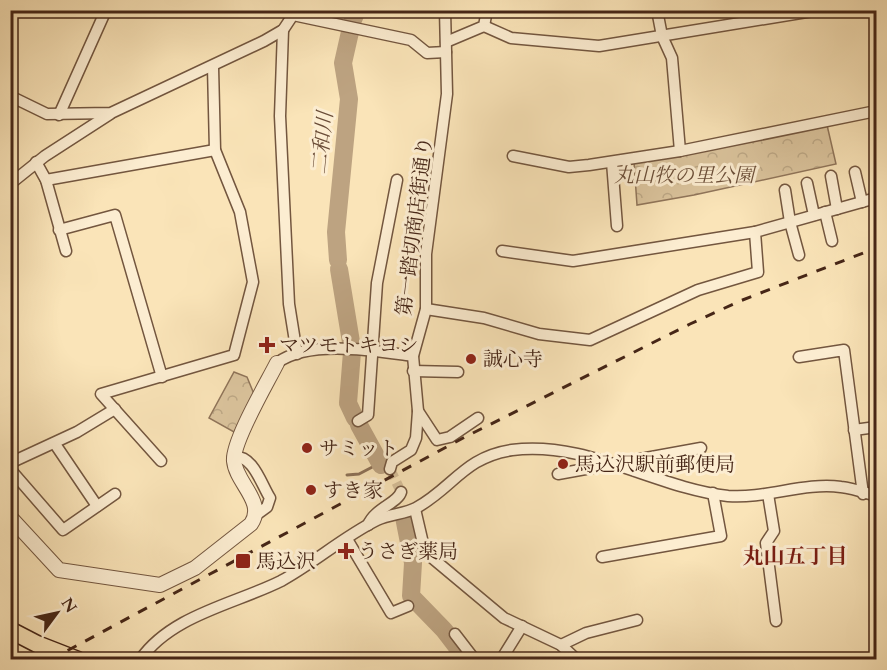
<svg xmlns="http://www.w3.org/2000/svg" width="887" height="670" viewBox="0 0 887 670" font-family="Cardo,'Noto Serif JP',serif">
  <defs>
    <pattern id="forest-crowns" width="20" height="18" patternUnits="userSpaceOnUse" patternTransform="scale(1.5)"><rect width="20" height="18" fill="#dbc49d"/><path d="M2 6a3 3 0 1 1 6 0M12 15a3 3 0 1 1 6 0" fill="none" stroke="#bda886"/></pattern>
  </defs>
  <rect width="100%" height="100%" fill="#fae4b8"/>
  <filter id="stains"><feTurbulence type="fractalNoise" baseFrequency=".00333" numOctaves="4"/><feColorMatrix values="0 0 0 0 .2 0 0 0 0 .09 0 0 0 0 .02 0 0 0 .5 -.17"/></filter>
  <radialGradient id="worn" r=".72"><stop offset=".6" stop-color="#630" stop-opacity="0"/><stop offset="1" stop-color="#630" stop-opacity=".3"/></radialGradient>
  <g fill="url(#forest-crowns)" stroke="#90755a" stroke-width="1.5">
    <polygon points="827,125 836,164 694,195 637,205 634,162"/>
    <polygon points="234,372 247,377 254,394 234,432 209,418"/>
  </g>
  <g fill="none" stroke-linecap="round" stroke-linejoin="round">
    <polyline stroke="#8d7157" stroke-width="3" points="347,475 359,474 380,463"/>
    <g stroke="#bda381" stroke-width="18">
      <polyline points="351,25 357,10"/>
      <polyline points="338,260 336,232 349,99 343,63 350,32"/>
      <polyline points="339,269 351,342"/>
      <polyline points="352,352 348,403 355,418"/>
      <polyline points="359,425 381,465"/>
      <polyline points="404,517 413,563 411,596 444,630 467,660"/>
    </g>
    <polyline stroke="#d6be98" stroke-width="10" stroke-dasharray="10 5" stroke-linecap="butt" points="390,469 401,492"/>
    <g stroke="#73563f" stroke-width="13">
      <g id="minor">
        <polyline points="657,10 662,36 672,58 680,151"/>
        <polyline points="484,26 511,38 599,46 819,10"/>
        <polyline points="283,30 280,116 289,304 297,354"/>
        <polyline points="446,42 484,26 487,10"/>
        <polyline points="10,96 47,114 111,113 264,41 283,30 293,15 411,40 427,53 446,52"/>
        <polyline points="59,115 106,10"/>
        <polyline points="513,156 569,167 589,165 680,151 876,111"/>
        <polyline points="36,162 46,180 66,251"/>
        <polyline points="612,162 617,226"/>
        <polyline points="855,172 862,202"/>
        <polyline points="831,176 837,209"/>
        <polyline points="46,180 215,150"/>
        <polyline points="807,183 814,215"/>
        <polyline points="10,184 45,156 110,114"/>
        <polyline points="785,190 790,222 799,255"/>
        <polyline points="825,212 832,241"/>
        <polyline points="59,230 115,215 162,377"/>
        <polyline points="502,251 573,261 755,232"/>
        <polyline points="426,309 484,318 539,334 590,340 698,290 758,272 755,232 876,198"/>
        <polyline points="799,357 844,350 863,494"/>
        <path d="M277 363C309 339 376 351 413 356"/>
        <polyline points="413,371 458,372"/>
        <polyline points="418,411 437,440 450,437 478,418"/>
        <polyline points="358,421 368,415 377,283 397,180"/>
        <polyline points="854,430 876,427"/>
        <polyline points="55,444 97,506"/>
        <path d="M233 457C253 454 261 484 270 498L267 507 256 515"/>
        <polyline points="161,461 101,394 234,355 253,282 240,212 215,150 213,67"/>
        <polyline points="10,463 77,432 115,409"/>
        <polyline points="10,469 63,530 115,494"/>
        <polyline points="390,469 392,462 411,450 416,438 418,411 413,356 426,309 426,254 447,94 445,10"/>
        <polyline points="558,474 701,448"/>
        <polyline points="768,494 774,531 766,543 776,621"/>
        <polyline points="415,509 425,552 504,618 561,645 577,660"/>
        <path d="M368 525C375 508 398 503 401 492"/>
        <polyline points="347,539 391,613 408,606"/>
        <polyline points="602,557 721,536 713,493"/>
        <polyline points="455,634 475,660"/>
        <polyline points="561,645 586,633 637,620"/>
        <path d="M140 660C171 615 235 604 281 581 314 563 343 537 377 520 389 514 405 514 416 508 453 488 464 457 512 450 586 440 656 488 728 496 766 499 804 482 841 487 853 488 866 493 876 496"/>
        <polyline points="501,660 522,626"/>
      </g>
    </g>
    <g stroke="#73563f" stroke-width="16">
      <path id="tertiary" d="M10 517 59 570 160 585 195 568 251 524C266 502 236 483 234 461 232 442 267 383 277 363"/>
    </g>
    <g stroke="#462617" stroke-width="19">
      <polyline id="primary" points="10,630 37,644 78,660"/>
    </g>
    <use href="#minor" stroke="#fcedd1" stroke-width="10"/>
    <use href="#tertiary" stroke="#fcedd1" stroke-width="14"/>
    <use href="#primary" stroke="#fae4b8" stroke-width="16"/>
    <polyline stroke="#462617" stroke-width="3" stroke-dasharray="10 10" stroke-linecap="butt" points="50,660 465,437 690,324 740,301 876,248"/>
  </g>
  <g fill="#8f2418" stroke="#fcedd1" stroke-width="2">
    <path d="M264 336h6v6h6v6h-6v6h-6v-6h-6v-6h6z"/>
    <circle cx="471" cy="359" r="6"/>
    <circle cx="307" cy="448" r="6"/>
    <circle cx="563" cy="464" r="6"/>
    <circle cx="311" cy="490" r="6"/>
    <path d="M343 542h6v6h6v6h-6v6h-6v-6h-6v-6h6z"/>
    <rect x="235" y="553" width="16" height="16" rx="3"/>
  </g>
  <g text-anchor="middle" stroke-width="6" stroke-linejoin="round" paint-order="stroke">
    <g font-size="20" font-style="italic" fill="#6b4e38" stroke="#fcedd1">
      <text x="684" y="182">丸山牧の里公園</text>
    </g>
    <g font-size="20" fill="#462617" stroke="#fcedd1">
      <text transform="translate(414 226) rotate(-83)" y="7">第一踏切商店街通り</text>
    </g>
    <g font-size="20" fill="#462617" stroke="#fcedd1" text-anchor="start">
      <text x="279" y="352">マツモトキヨシ</text>
      <text x="483" y="366">誠心寺</text>
      <text x="319" y="455">サミット</text>
      <text x="575" y="471">馬込沢駅前郵便局</text>
      <text x="323" y="497">すき家</text>
      <text x="358" y="558">うさぎ薬局</text>
      <text x="256" y="568">馬込沢</text>
    </g>
    <g font-size="21" font-style="italic" fill="#6a4c37" stroke="#fcedd1">
      <text transform="translate(322 143) rotate(-84)" y="7">二和川</text>
    </g>
    <g font-size="21" font-weight="bold" fill="#7a1f14" stroke="#fcedd1">
      <text x="795" y="563">丸山五丁目</text>
    </g>
  </g>
  <rect width="887" height="670" fill="none" stroke="#fae4b8" stroke-width="36"/>
  <rect x="12" y="12" width="863" height="646" fill="none" stroke="#462617" stroke-width="3"/>
  <rect x="18" y="18" width="851" height="634" fill="none" stroke="#462617" stroke-width="1.5"/>
  <g transform="translate(57 613) rotate(57)" stroke="#fcedd1" stroke-width="4.5" paint-order="stroke">
  <path d="M0-4.5L10 22L0 15L-10 22Z" fill="#462617"/>
  <text y="-9" font-size="16" font-weight="bold" text-anchor="middle" fill="#462617">N</text>
  </g>
  <rect width="100%" height="100%" filter="url(#stains)"/>
  <rect width="100%" height="100%" fill="url(#worn)"/>
</svg>
